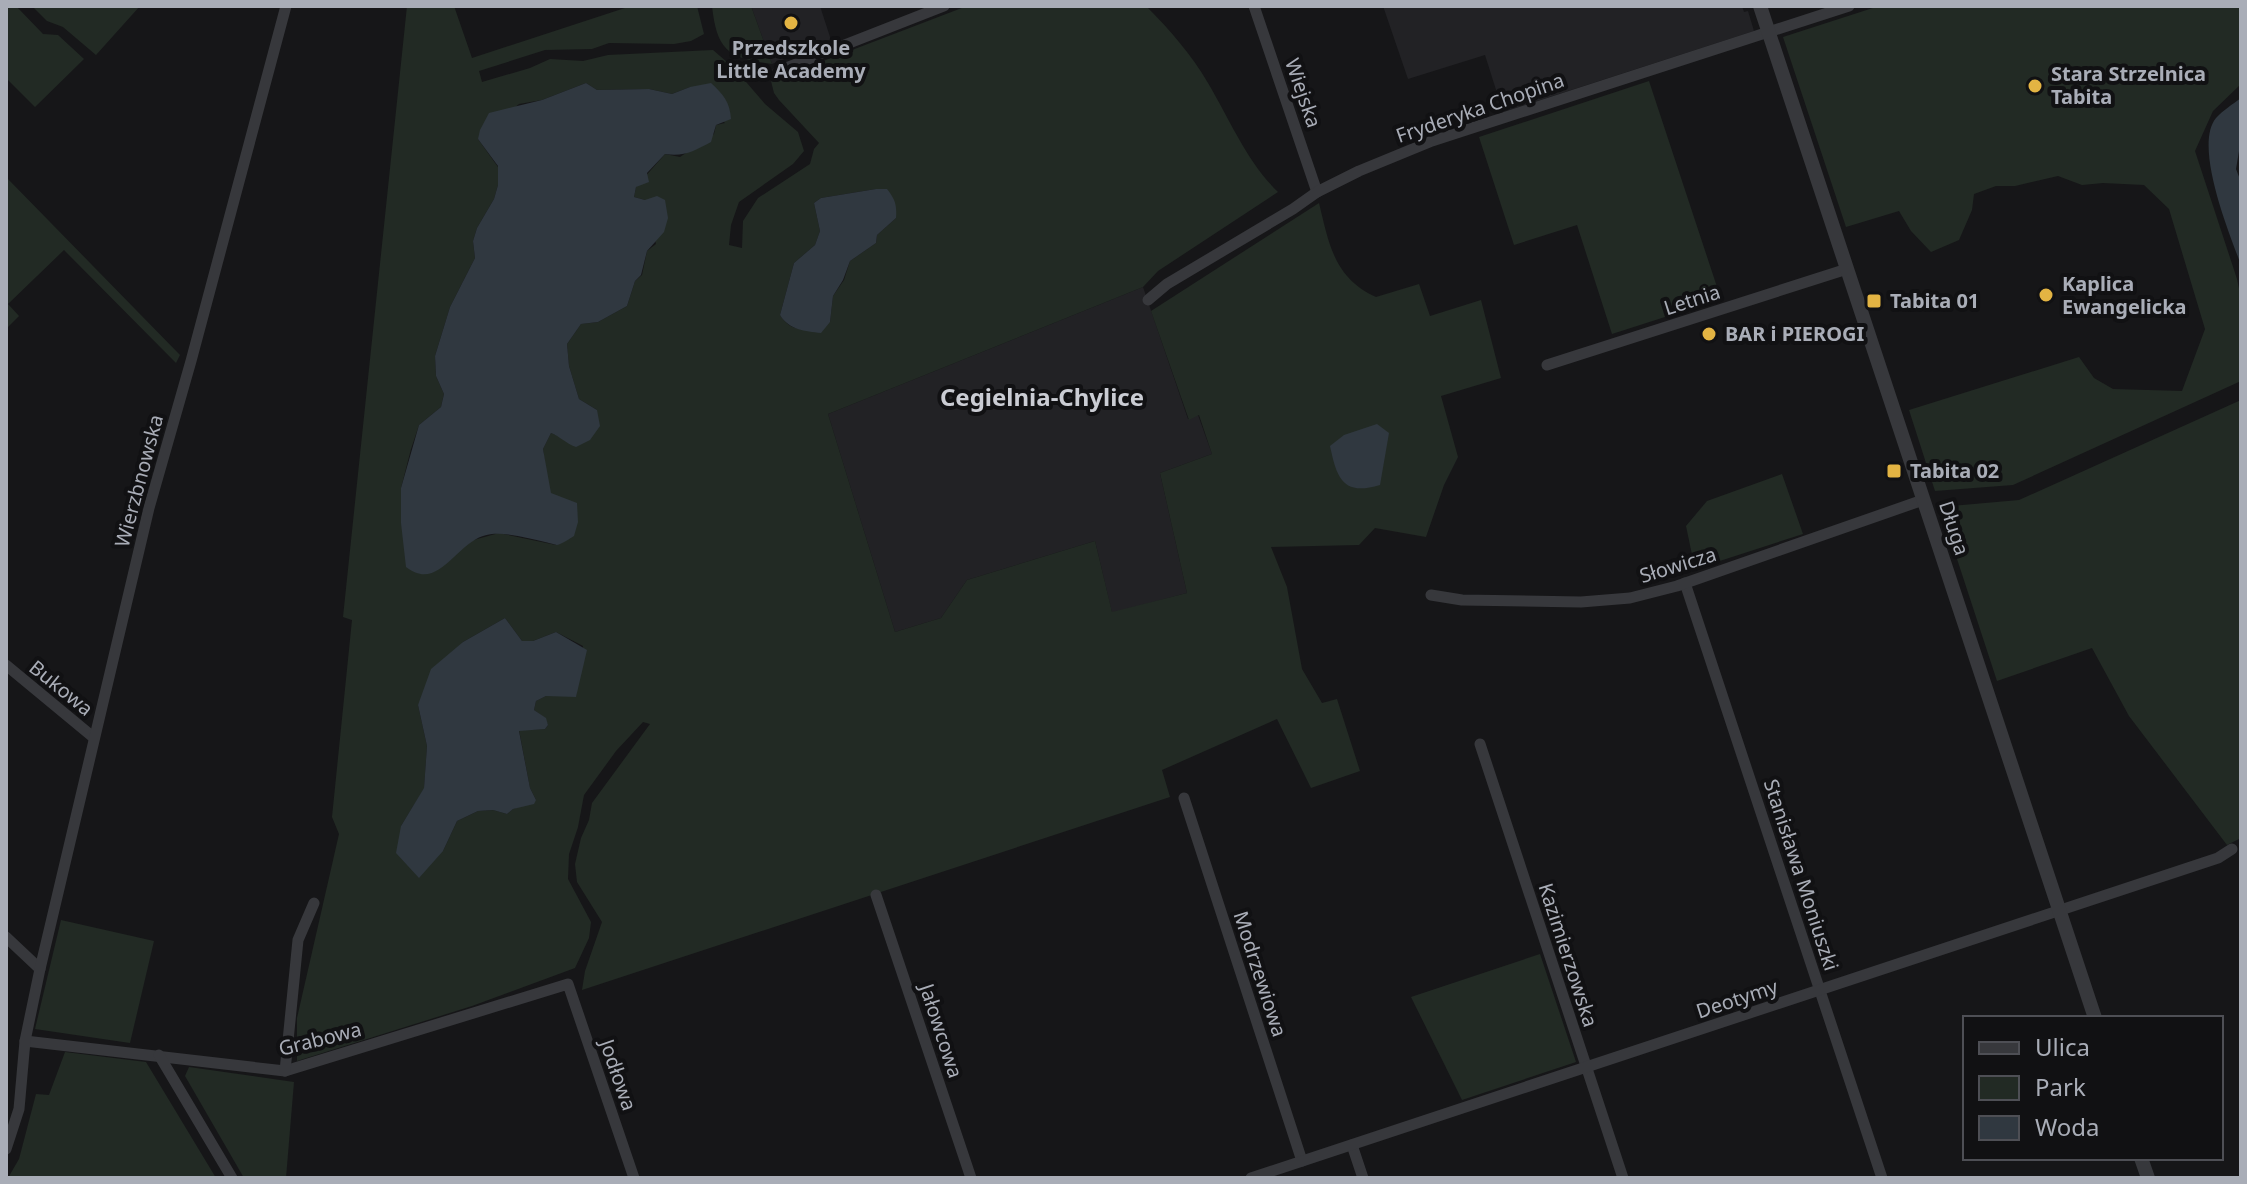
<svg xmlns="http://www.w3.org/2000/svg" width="2247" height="1184" viewBox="0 0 2247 1184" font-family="'Noto Sans',sans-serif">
  <rect width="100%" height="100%" fill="#161618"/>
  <g fill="#222225">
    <polygon points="751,6 820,6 831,40 772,64"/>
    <polygon points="1383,6 1742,6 1744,12 1748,11 1754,31 1503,112 1485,55 1408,79"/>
    <polygon points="1143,287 1188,419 1198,415 1212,454 1160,473 1187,593 1112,613 1095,541 967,580 941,618 895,632 828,414"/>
  </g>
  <g fill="#222a24" fill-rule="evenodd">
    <polygon points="6,6 16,6 43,34 58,35 84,59 35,107 6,78"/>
    <polygon points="32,6 140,6 96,55 63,27 47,21"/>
    <path d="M407 6H454L472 58 631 6H697L704 34 691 41 674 44 609 43 592 49 545 50 479 71 482 82 530 68 550 59 583 61 608 55 713 50 734 68 765 104 798 132 804 151 793 164 739 202 731 225 729 245 742 248 743 221 758 198 810 164 814 149 819 143 779 100 774 93 771 81 967 6H1146C1170 30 1191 54 1208 83 1230 120 1247 162 1278 192L1158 271 1143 287 828 414 895 632 941 618 967 580 1095 541 1112 612 1187 593 1160 473 1212 454 1199 415 1189 420 1151 311 1319 203C1329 244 1334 278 1376 297L1419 284 1430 316 1481 300 1501 378 1441 396 1458 457 1444 485 1426 537 1375 528 1359 545 1271 547 1287 587 1302 669 1322 703 1337 699 1360 771 1311 788 1277 719 1162 770 1170 797 582 990 585 971 602 922 577 882 575 864 581 838 589 820 592 803 650 724 643 722 616 751 584 795 578 827 569 854 568 879 591 922 589 938 575 968 472 1006 297 1061V1018L339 834 332 817 352 620 343 617ZM586 83 597 90 649 89 672 94 690 87 725 123 716 125 714 134 680 157 665 154 636 187 634 197 645 200 656 244 647 251 642 275 635 281 627 306 598 322 581 324 567 344 569 366 579 399 597 410 559 436 551 433 543 449 556 545 499 533 470 541 401 523V488L411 449 419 425 441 407 444 394 436 376 435 356 450 307 475 258 473 241 477 228 494 199 498 185V167L478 139 519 104 542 100ZM876 189 896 218 877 235 876 243 850 261 844 280 833 296 830 322C811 329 793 336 780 315L794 263 815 245 820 231 814 203 821 198ZM505 618 522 641H533L556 632 583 646 576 696H546L536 701 534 710 545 718 548 725 545 729 519 730 530 788 536 800 513 809 507 814 493 810 478 811 457 821 443 851 401 826 424 789 427 746 418 705 463 642Z"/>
    <path d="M712 6H751L772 64C729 58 717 52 712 6Z"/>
    <polygon points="1879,6 2241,6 2241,84 2213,111 2195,151 2237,279 2241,298 2241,381 2013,485 1935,491 1909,410 2079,357 2094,378 2113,389 2182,391 2205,329 2169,209 2144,185 2103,183 2082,185 2058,176 2015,186 1996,186 1974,194 1972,210 1959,240 1931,252 1911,231 1899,211 1846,227 1783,37"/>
    <polygon points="1649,81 1721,299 1612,334 1577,225 1514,245 1479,137"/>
    <polygon points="6,177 180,355 176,363 64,250 8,304 19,316 6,329"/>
    <polygon points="2241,400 2241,838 2227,845 2129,716 2092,648 1997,681 1940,507 2019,500"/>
    <polygon points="1782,474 1803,534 1695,569 1686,526 1707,501"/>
    <polygon points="61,920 154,941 130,1043 35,1029"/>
    <polygon points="1540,954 1576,1062 1462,1100 1411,997"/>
    <polygon points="65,1052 146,1062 216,1178 8,1178 19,1159 36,1094 49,1095"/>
    <polygon points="189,1067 294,1082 286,1178 244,1178 185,1076"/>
  </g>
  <g fill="#303840">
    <path d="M586 83 597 90 649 89 672 94 690 87 711 83C723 94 730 102 731 119L716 125 711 142C694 151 684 157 665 154L647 173 649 182 636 187 634 197 645 200 657 196 665 200 668 218 664 232 647 251 641 275 635 281 627 306 598 322 581 324 567 344 569 366 579 399 597 410 600 426 590 440 576 447C565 443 561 437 551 433L543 449 551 493 577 503 578 522 574 536C569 539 562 544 557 545 556 545 546 542 545 542 527 538 501 530 483 536 455 545 438 592 406 567L401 523V488L419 425 441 407 444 394 436 376 435 356 450 307 475 258 473 241 477 228 494 199 498 185V166L478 139 480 130 489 113 542 100Z"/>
    <path d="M2241 98V139L2236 169 2241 182V265C2230 235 2193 146 2216 118 2222 111 2233 104 2241 98Z"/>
    <path d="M876 189H887C895 199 897 205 896 218L877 235 876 243 850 261 843 280 833 296 830 322 821 333C805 331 789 330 780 315L794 263 815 245 820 231 814 203 821 198Z"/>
    <path d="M1377 424 1389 433 1380 485C1343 496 1337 479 1330 446L1344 435Z"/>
    <polygon points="505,618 522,641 533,641 556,632 587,650 576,697 546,696 536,701 534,710 546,718 548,725 545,729 519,731 530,788 536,800 534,804 513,809 507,814 493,810 478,811 457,821 443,851 419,878 396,853 401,826 424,788 427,746 418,705 431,669 463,642"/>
  </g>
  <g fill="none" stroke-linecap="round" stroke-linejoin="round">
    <g stroke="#37383c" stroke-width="11">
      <polyline points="1254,6 1317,192"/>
      <polyline points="778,71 944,6"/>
      <polyline points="1148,300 1167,284 1293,209 1317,192 1359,171 1432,141 1849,6"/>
      <polyline points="1547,365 1847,269"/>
      <polyline points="1685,583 1882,1178"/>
      <polyline points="1431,595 1462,600 1581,602 1630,598 1677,586 1923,500"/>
      <polyline points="6,665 93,737"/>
      <polyline points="1480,744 1623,1178"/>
      <polyline points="1184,798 1302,1161"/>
      <polyline points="876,895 971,1178"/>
      <polyline points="6,937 40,969"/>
      <polyline points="25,1041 285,1071 568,984 634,1178"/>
      <polyline points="159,1055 232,1178"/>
      <polyline points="285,1071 298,940 314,903"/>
      <polyline points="1352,1145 1363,1178"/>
      <polyline points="6,1149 19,1109 25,1041 40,969 149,508 191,361 286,6"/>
      <polyline points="1251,1178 2218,858 2232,849"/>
    </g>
    <g stroke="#37383c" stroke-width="14">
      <polyline points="1760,6 2095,1018"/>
      <polyline points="2141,1158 2148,1178"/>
    </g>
  </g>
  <g fill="#e3b443" stroke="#111113" stroke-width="3">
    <circle cx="791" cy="23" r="8"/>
    <circle cx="2035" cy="86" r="8"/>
    <circle cx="2046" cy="295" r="8"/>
    <rect x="1866" y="293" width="16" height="16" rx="4"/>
    <circle cx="1709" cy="334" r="8"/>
    <rect x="1886" y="463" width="16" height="16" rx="4"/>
  </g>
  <g text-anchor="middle" stroke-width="8" stroke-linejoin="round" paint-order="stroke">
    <g font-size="20" font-weight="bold" fill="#a9adb7" stroke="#111113" text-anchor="start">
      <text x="791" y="55" text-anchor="middle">Przedszkole<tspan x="791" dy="23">Little Academy</tspan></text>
      <text x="2051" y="81">Stara Strzelnica<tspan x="2051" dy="23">Tabita</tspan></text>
      <text x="2062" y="291">Kaplica<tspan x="2062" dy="23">Ewangelicka</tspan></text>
      <text x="1890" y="308">Tabita 01</text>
      <text x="1725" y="341">BAR i PIEROGI</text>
      <text x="1910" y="478">Tabita 02</text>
    </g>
    <g font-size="20" fill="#a9adb7" stroke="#111113">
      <text transform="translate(1303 93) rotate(71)" y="7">Wiejska</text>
      <text transform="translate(1480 108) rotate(-19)" y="7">Fryderyka Chopina</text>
      <text transform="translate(1692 300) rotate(-18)" y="7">Letnia</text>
      <text transform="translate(139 481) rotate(-75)" y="7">Wierzbnowska</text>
      <text transform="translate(1954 528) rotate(72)" y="7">Długa</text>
      <text transform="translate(1678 565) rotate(-17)" y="7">Słowicza</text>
      <text transform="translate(61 688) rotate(39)" y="7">Bukowa</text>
      <text transform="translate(1801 875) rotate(72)" y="7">Stanisława Moniuszki</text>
      <text transform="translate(1568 955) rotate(72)" y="7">Kazimierzowska</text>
      <text transform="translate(1260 974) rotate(72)" y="7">Modrzewiowa</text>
      <text transform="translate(1737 999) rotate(-18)" y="7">Deotymy</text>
      <text transform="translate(941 1031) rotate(72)" y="7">Jałowcowa</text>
      <text transform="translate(320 1039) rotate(-14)" y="7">Grabowa</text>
      <text transform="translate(618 1075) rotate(71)" y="7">Jodłowa</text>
    </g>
    <g font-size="24" font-weight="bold" fill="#caccd3" stroke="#111113">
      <text x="1042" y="406">Cegielnia-Chylice</text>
    </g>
  </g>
  <rect width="2247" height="1184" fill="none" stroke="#a9adb7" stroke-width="16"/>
  <rect x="1963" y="1016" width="260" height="144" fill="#111113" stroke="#4e4f55" stroke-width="2"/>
  <rect x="1979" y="1042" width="40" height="12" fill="#37383c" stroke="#4e4f55" stroke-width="2"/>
  <text x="2035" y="1056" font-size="24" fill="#a9adb7">Ulica</text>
  <rect x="1979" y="1076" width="40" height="24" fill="#222a24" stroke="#4e4f55" stroke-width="2"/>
  <text x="2035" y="1096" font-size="24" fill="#a9adb7">Park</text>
  <rect x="1979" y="1116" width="40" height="24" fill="#303840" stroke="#4e4f55" stroke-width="2"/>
  <text x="2035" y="1136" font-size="24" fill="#a9adb7">Woda</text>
</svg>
